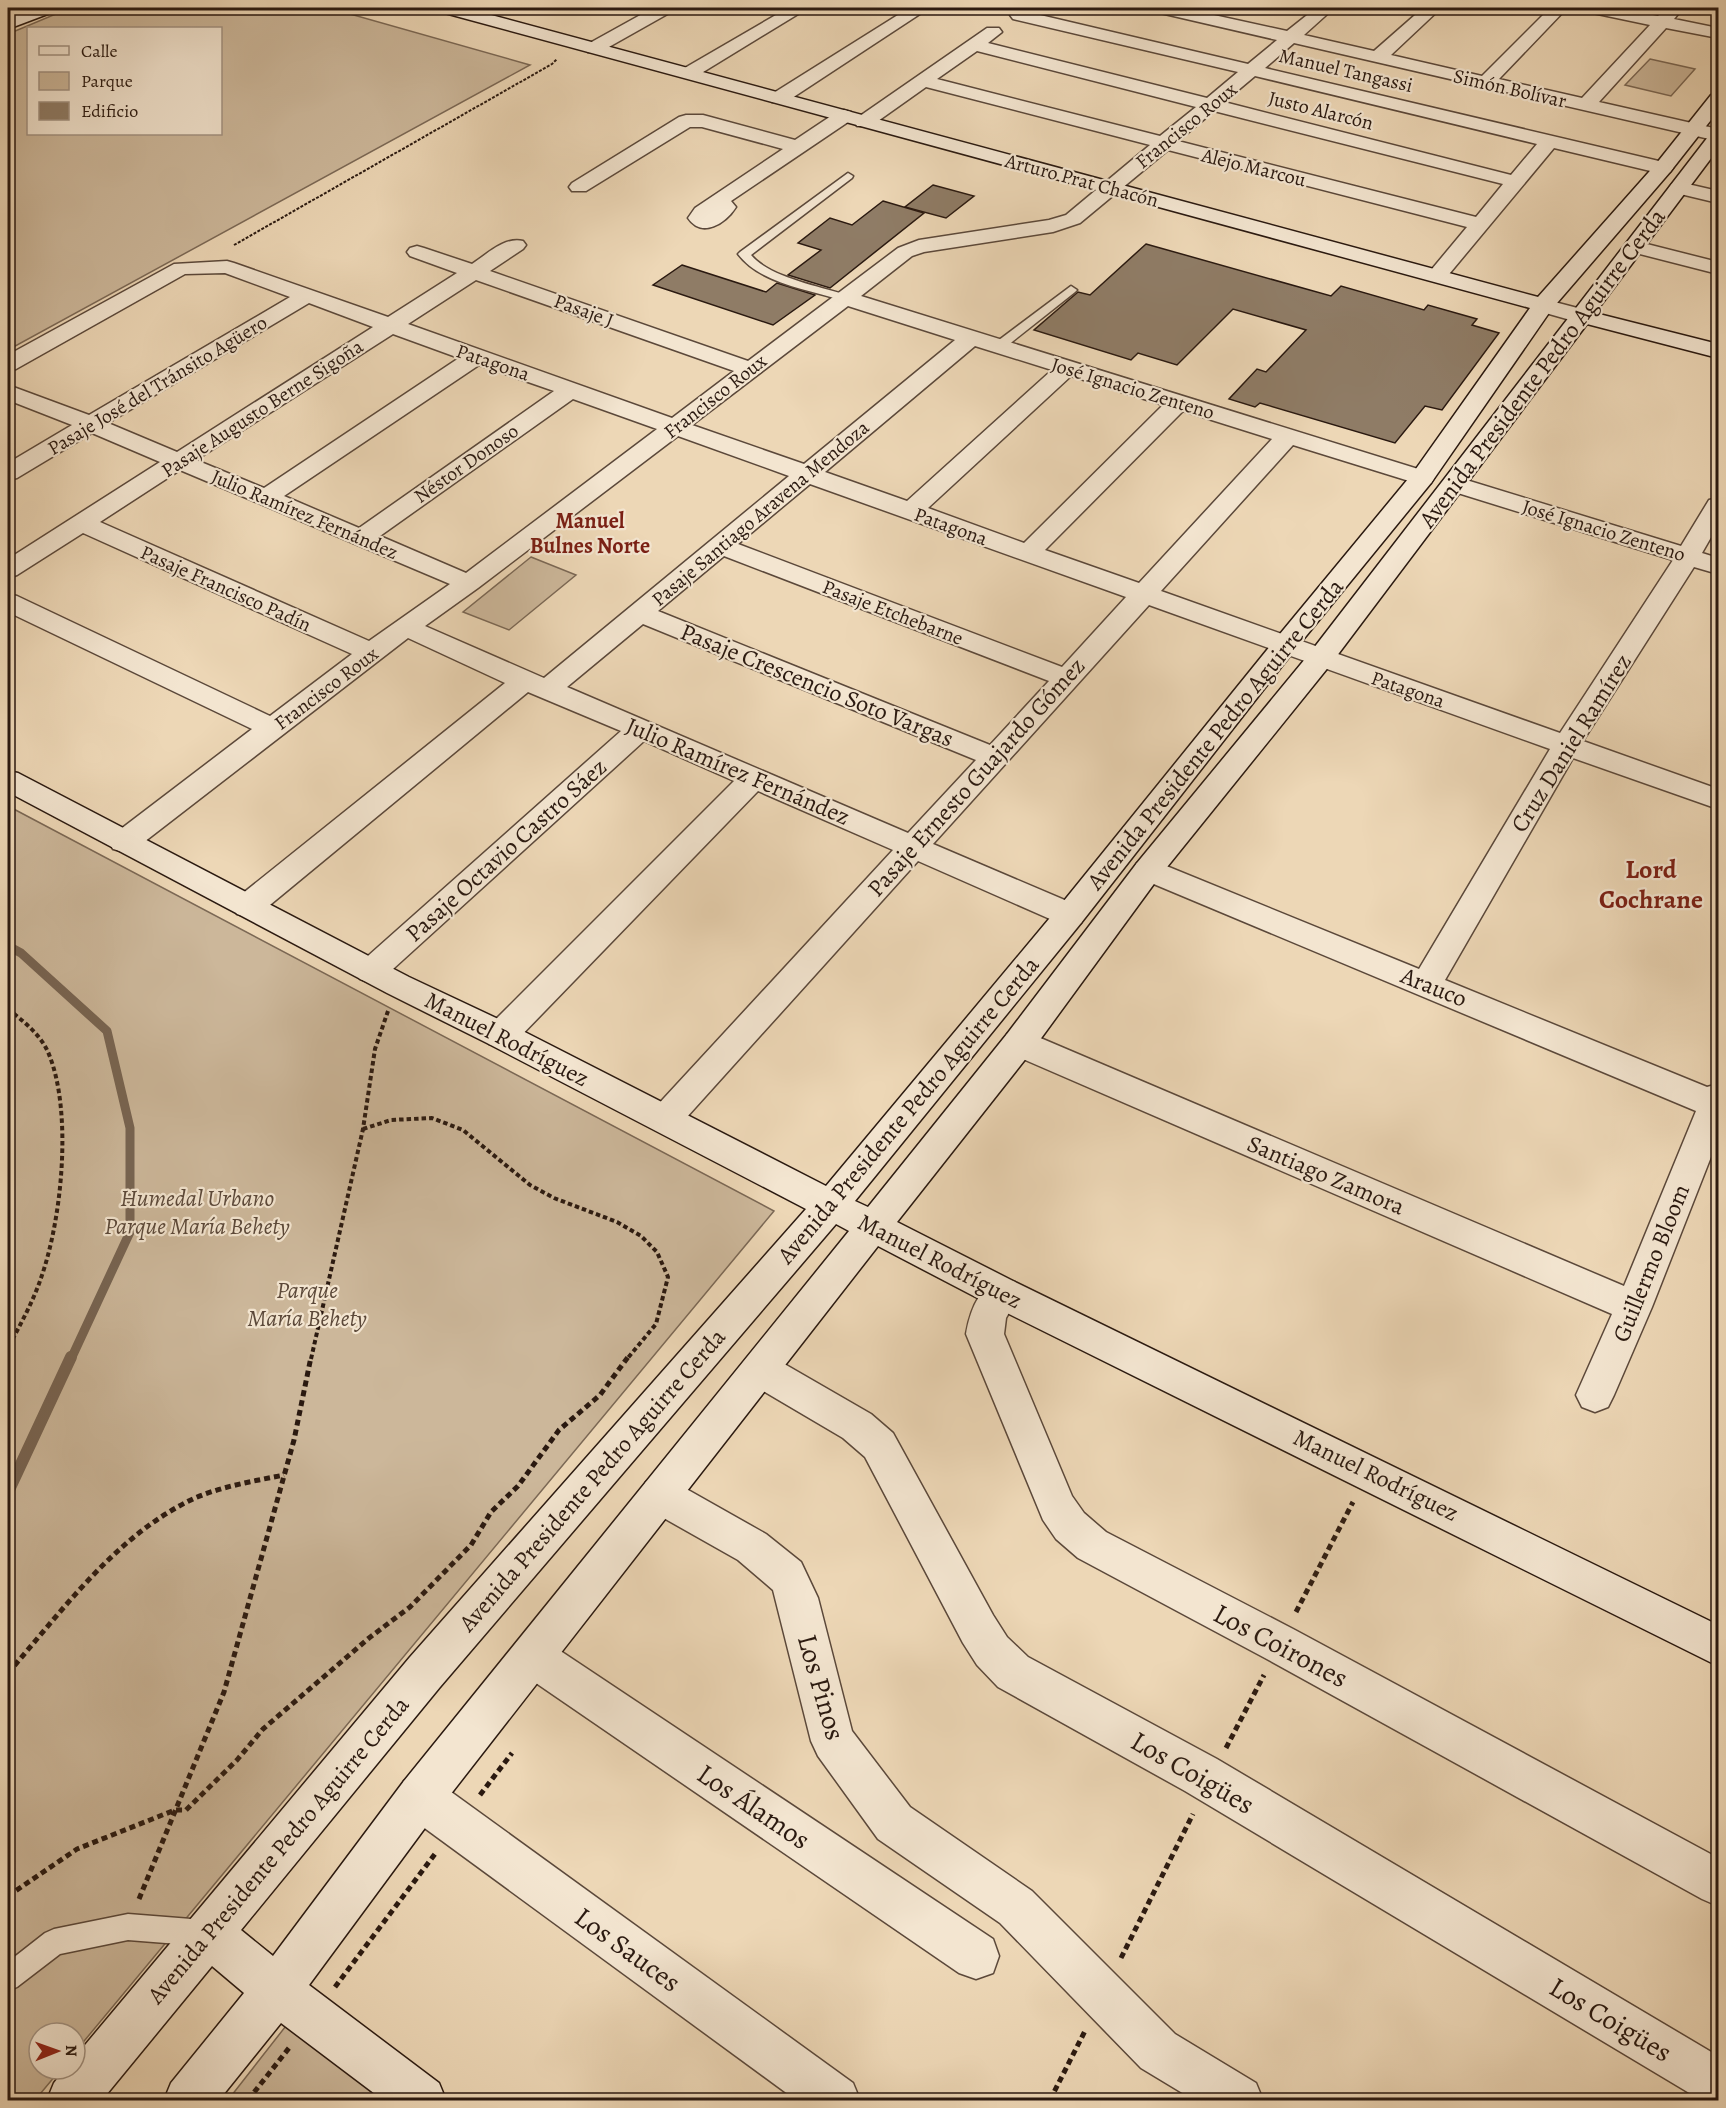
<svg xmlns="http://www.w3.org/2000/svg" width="1726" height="2108" viewBox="0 0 1726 2108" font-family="Alegreya,serif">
  <rect width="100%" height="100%" fill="#edd7b6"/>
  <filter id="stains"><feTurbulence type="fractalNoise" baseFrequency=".00333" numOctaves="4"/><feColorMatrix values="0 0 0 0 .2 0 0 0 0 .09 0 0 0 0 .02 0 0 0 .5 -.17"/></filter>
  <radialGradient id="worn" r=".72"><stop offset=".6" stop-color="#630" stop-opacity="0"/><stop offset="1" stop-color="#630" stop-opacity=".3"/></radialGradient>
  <g fill="#ccb79a" stroke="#7b6855" stroke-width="1.5" fill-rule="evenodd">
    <path d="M70 8H329L530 65 8 350V34ZM28 28H220V134H28Z"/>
    <polygon points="1650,59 1695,69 1671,96 1625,85"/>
    <polygon points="531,557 576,575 509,630 463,612"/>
    <polygon points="8,806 774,1211 75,2052 75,2033 39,2033 39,2069 61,2069 35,2100 8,2100"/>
    <polygon points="289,2022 387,2100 228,2100"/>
  </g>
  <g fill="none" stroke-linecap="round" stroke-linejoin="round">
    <polyline stroke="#776452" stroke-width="9" points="8,946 21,953 107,1031 130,1128 130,1232 71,1359"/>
    <polyline stroke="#776452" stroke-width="12" points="8,1492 71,1357"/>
  </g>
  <g fill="#8f7c66" stroke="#2a1910" stroke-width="1.5">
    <polygon points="933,185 974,196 946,218 905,207"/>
    <polygon points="883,201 924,213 830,288 788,275 821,250 798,243 830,218 852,225"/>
    <polygon points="1146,244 1331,296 1341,286 1424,310 1428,305 1477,319 1472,325 1499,333 1442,410 1425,406 1395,443 1260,403 1255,407 1229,399 1257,369 1266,372 1306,330 1233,309 1177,365 1138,353 1131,360 1034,330 1078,292 1090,295"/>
    <polygon points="682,265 766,292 777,283 815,295 773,325 653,285"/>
  </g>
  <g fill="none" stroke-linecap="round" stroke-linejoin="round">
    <g stroke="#5b483a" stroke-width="3">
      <g id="lane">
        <path d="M848 173 853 176 852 178 751 255C770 278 820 286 849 296V300H841C807 289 761 284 738 254L740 252Z"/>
        <polygon points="1071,286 1077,290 1075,292 1003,349 995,349 995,343"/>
        <polygon points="128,1914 204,1920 213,1924 217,1933 213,1942 204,1946 128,1940 60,1954 17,1987 8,1991 8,1962 45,1933 54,1929"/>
      </g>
    </g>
    <g stroke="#5b483a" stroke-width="3">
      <g id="street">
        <polygon points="653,8 674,8 671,12 600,52 588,52 585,48 588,44"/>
        <polygon points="788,8 808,8 695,77 683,77 680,73 683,69"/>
        <polygon points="909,8 929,8 786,102 772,102 770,98 772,94"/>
        <path d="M1153 8H1182L1287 31 1316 8H1334L1304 35 1374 51 1423 8H1441L1391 55 1482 76 1550 8H1567L1499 79 1582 98 1650 25 1588 12 1586 8H1617L1658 16 1666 8H1683L1674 19 1718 28V38L1666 28 1599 102 1718 129V141L1294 43 1265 68 1663 162 1670 164 1673 168 1670 172 1663 174 1554 148 1445 279 1438 281 1431 279 1427 275 1467 227 1168 150 1080 223 1053 232 924 252 912 256 861 296 1431 473 1434 478 1431 483 1422 485 1293 445 1161 591 1560 733 1673 560 1445 489 1442 484 1445 479 1454 477 1463 479 1681 546 1709 500 1718 498V525L1702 553 1718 558V574L1694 567 1583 741 1718 789V809L1573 758 1445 980 1707 1087 1718 1084V1139L1652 1307 1614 1395 1608 1407 1595 1412 1582 1407 1576 1395 1612 1314 1007 1052 1003 1043 1007 1034 1019 1031 1031 1034 1624 1286 1696 1111 1137 877 1133 870 1137 863 1148 860 1159 863 1419 969 1550 749 1149 605 933 844 1081 907 1085 915 1081 923 1070 926 1059 923 918 861 677 1128 665 1132 653 1128 648 1119 653 1110 893 850 758 791 513 1044 501 1047 489 1044 485 1035 489 1026 734 781 644 741 382 979 371 983 360 979 355 971 360 963 621 731 528 692 259 914 248 917 237 914 233 906 237 898 505 683 408 638 135 849 124 852 113 849 109 842 113 835 252 729 8 612V594L17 596 270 716 352 654 83 533 17 575 8 578V559L160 462 92 433 17 478 8 480V463L72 425 8 400V385L89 415 290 297 225 273 185 274 16 369 8 371V355L174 264 227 261 234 263 388 317 457 273 410 256 407 252 410 248 417 246 424 248 472 264C486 255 505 236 523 241L526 245 523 249 490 271 748 361 898 248 919 240 1049 220 1066 215 1150 145 926 87 871 126H857L855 122 857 118 987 28H999L1002 32 988 43 1207 98 1238 72 1013 19 1010 15 1013 11 1019 10 1248 64 1277 40 1156 12ZM977 51 1196 107 1160 136 937 79ZM1255 76 1537 144 1511 175 1224 102ZM1214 111 1503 184 1476 217 1178 141ZM476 280 734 371 672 418 408 324ZM309 303 373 327 177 452 108 423ZM848 306 955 340 804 464 692 425ZM393 334 459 358 264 488 196 460ZM975 346 1052 370 907 501 825 472ZM479 365 554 391 359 528 284 496ZM1071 376 1163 405 1024 543 928 508ZM573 399 657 429 466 573 380 536ZM1183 411 1272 439 1139 583 1045 550ZM678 436 789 476 544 678 425 626 478 588ZM180 470 450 584 369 641 100 522ZM810 484 1126 597 1062 667 738 544ZM724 556 1049 681 990 745 658 611ZM643 624 976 760 908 833 567 687Z"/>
        <path d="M844 110 851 112 853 116 851 120 731 201 736 207C726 223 702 239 688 218L695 208 783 149 702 127H690L586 191H572L569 187 572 183 679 117 686 115H703L795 140 837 112Z"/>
        <polygon points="1679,182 1718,191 1718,203 1672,192 1669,188 1672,184"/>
        <polygon points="1635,241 1718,262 1718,274 1628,251 1625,247 1628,243"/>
        <polygon points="1543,299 1589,311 1592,316 1589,321 1581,323 1535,310 1532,305 1535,300"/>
        <path d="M1002 1278 1015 1282 1020 1293 1006 1318 1004 1334 1072 1496 1084 1513 1106 1532 1295 1630 1718 1858V1906L1702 1899 1265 1658 1078 1558 1056 1539 1043 1520 966 1334C970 1311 979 1286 1002 1278Z"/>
        <polygon points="761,1354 774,1358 871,1414 893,1433 993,1615 1007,1637 1028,1657 1217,1759 1718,2056 1718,2100 1701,2100 1185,1791 998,1687 977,1665 963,1643 865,1457 843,1438 748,1382 742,1370 748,1358"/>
        <polygon points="660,1477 674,1482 766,1534 801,1562 818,1598 852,1731 910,1807 1032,1891 1175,2034 1256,2083 1263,2100 1194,2100 1141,2068 1000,1923 878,1839 818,1756 811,1741 773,1590 738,1560 646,1508 640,1495 646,1482"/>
        <polygon points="532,1636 547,1642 993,1939 999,1956 993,1973 976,1979 959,1973 517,1670 511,1656 517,1642"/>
        <polygon points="420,1775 436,1781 853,2083 860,2100 796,2100 404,1813 398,1797 404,1781"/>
      </g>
    </g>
    <g stroke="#2a1910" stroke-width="3">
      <g id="secondary">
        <polygon points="33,8 56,8 53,12 8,29 8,18"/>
        <path d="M439 8H465L1538 297 1656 164 1711 95 1718 94V111L1670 172 1551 310 1431 483 1293 652 1081 923 855 1201 868 1207 1007 1034 1137 863 1310 653 1711 133 1718 131V149L1595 313 1718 344V358L1587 324 1330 665 1159 877 1031 1052 897 1222 1015 1282 1718 1625V1666L989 1304 878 1246 436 1813 309 1985 439 2083 446 2100H383L281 2023 219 2100H164L171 2083 244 1993 212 1966 102 2100H47L54 2083 65 2069H75V2057L410 1657 806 1209 489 1044 387 993 8 792V771L18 773 409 977 513 1026 826 1186 1059 907 1275 640 1413 473 1530 308 441 12ZM836 1224 849 1231 404 1781 273 1956 241 1930 440 1687Z"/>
      </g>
    </g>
    <polyline stroke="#2a1910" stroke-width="2" stroke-dasharray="3 1.5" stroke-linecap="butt" points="234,245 552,64 557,59"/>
    <g stroke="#2a1910" stroke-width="4" stroke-dasharray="4.5 3" stroke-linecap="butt">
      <path d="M8 1009C23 1021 40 1034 48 1052 73 1110 62 1219 41 1278 33 1302 20 1325 8 1348"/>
      <polyline points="363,1129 391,1120 432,1118 463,1130 530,1185 554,1198 617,1222 641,1236 657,1252 668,1277 656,1324 627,1359"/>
      <polyline points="311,1359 363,1129 375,1049 388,1011"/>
    </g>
    <g stroke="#2a1910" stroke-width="5" stroke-dasharray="6 4" stroke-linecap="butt">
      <polyline points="1296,1612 1353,1502"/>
      <path d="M8 1673C63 1610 117 1534 195 1498 223 1486 254 1481 284 1475"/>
      <polyline points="1226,1748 1264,1675"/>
      <polyline points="480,1795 512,1753"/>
      <polyline points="8,1896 77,1849 175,1810 186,1810 237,1760 263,1729 369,1638 410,1607 471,1545 491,1512 518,1486 559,1430 600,1395 628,1357"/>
      <polyline points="139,1899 224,1692 294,1440 311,1357"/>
      <polyline points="1121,1958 1193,1814"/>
      <polyline points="335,1987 435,1854"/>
      <polyline points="248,2100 289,2048"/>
      <polyline points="1050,2100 1085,2031"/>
    </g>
    <use href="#lane" fill="#f3e5d0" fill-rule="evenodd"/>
    <use href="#street" fill="#f3e5d0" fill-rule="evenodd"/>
    <use href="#secondary" fill="#f3e5d0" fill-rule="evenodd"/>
  </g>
  <g text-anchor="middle" stroke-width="4.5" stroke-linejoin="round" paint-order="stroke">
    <g font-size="20" fill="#2a1910" stroke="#f3e5d0">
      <text transform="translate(1346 70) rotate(13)" y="7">Manuel Tangassi</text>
      <text transform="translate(1510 88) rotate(13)" y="7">Simón Bolívar</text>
      <text transform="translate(1321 110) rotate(14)" y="7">Justo Alarcón</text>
      <text transform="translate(1186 125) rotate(-39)" y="7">Francisco Roux</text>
      <text transform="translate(1254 167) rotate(14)" y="7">Alejo Marcou</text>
      <text transform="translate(1082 180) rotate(15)" y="7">Arturo Prat Chacón</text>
      <text transform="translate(584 310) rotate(20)" y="7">Pasaje J</text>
      <text transform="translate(493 362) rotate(19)" y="7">Patagona</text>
      <text transform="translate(157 385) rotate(-31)" y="7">Pasaje José del Tránsito Agüero</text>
      <text transform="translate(1133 388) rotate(17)" y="7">José Ignacio Zenteno</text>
      <text transform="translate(715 396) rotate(-38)" y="7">Francisco Roux</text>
      <text transform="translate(262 408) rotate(-33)" y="7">Pasaje Augusto Berne Sigoña</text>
      <text transform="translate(466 463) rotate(-35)" y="7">Néstor Donoso</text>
      <text transform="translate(760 513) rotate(-40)" y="7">Pasaje Santiago Aravena Mendoza</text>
      <text transform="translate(305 514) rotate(23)" y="7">Julio Ramírez Fernández</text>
      <text transform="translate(951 526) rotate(20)" y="7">Patagona</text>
      <text transform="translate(1604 530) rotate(17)" y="7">José Ignacio Zenteno</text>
      <text transform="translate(226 588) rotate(24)" y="7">Pasaje Francisco Padín</text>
      <text transform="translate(893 612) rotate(21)" y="7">Pasaje Etchebarne</text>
      <text transform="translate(326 688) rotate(-37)" y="7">Francisco Roux</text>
      <text transform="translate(1408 689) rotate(19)" y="7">Patagona</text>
    </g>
    <g font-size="22" font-weight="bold" fill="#7a1f14" stroke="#f3e5d0">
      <text x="590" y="528">Manuel<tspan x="590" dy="25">Bulnes Norte</tspan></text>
    </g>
    <g font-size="24" fill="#2a1910" stroke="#f3e5d0">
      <text transform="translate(1542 368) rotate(-53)" y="8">Avenida Presidente Pedro Aguirre Cerda</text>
      <text transform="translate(817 685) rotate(22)" y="8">Pasaje Crescencio Soto Vargas</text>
      <text transform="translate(1215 734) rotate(-51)" y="8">Avenida Presidente Pedro Aguirre Cerda</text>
      <text transform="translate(1571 743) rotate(-58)" y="8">Cruz Daniel Ramírez</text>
      <text transform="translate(738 771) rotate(23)" y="8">Julio Ramírez Fernández</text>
      <text transform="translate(976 777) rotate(-48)" y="8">Pasaje Ernesto Guajardo Gómez</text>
      <text transform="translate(506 850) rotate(-42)" y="8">Pasaje Octavio Castro Sáez</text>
      <text transform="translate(1434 987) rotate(22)" y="8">Arauco</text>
      <text transform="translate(507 1039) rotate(27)" y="8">Manuel Rodríguez</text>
      <text transform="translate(908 1110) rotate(-50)" y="8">Avenida Presidente Pedro Aguirre Cerda</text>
      <text transform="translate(1326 1175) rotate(23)" y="8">Santiago Zamora</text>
      <text transform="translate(940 1261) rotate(27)" y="8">Manuel Rodríguez</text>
      <text transform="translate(1651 1263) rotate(-68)" y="8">Guillermo Bloom</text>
      <text transform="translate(1376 1475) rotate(26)" y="8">Manuel Rodríguez</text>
      <text transform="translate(592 1480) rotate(-49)" y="8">Avenida Presidente Pedro Aguirre Cerda</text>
      <text transform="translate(278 1850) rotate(-50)" y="8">Avenida Presidente Pedro Aguirre Cerda</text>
    </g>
    <g font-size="24" font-style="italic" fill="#5b4839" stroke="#f3e5d0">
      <text x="197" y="1206">Humedal Urbano<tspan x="197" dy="28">Parque María Behety</tspan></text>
      <text x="307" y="1298">Parque<tspan x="307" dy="28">María Behety</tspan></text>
    </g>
    <g font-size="26" font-weight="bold" fill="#7a1f14" stroke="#f3e5d0">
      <text x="1651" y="878">Lord<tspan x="1651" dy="30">Cochrane</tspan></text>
    </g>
    <g font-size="28" fill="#2a1910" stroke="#f3e5d0">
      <text transform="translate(1281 1645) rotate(28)" y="10">Los Coirones</text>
      <text transform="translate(822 1687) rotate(74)" y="10">Los Pinos</text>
      <text transform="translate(1193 1772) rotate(30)" y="10">Los Coigües</text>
      <text transform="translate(754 1806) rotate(34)" y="10">Los Álamos</text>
      <text transform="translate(628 1949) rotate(36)" y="10">Los Sauces</text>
      <text transform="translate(1611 2019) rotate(31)" y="10">Los Coigües</text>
    </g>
  </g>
  <rect width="1726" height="2108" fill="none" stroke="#edd7b6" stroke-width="30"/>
  <rect x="9" y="9" width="1708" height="2090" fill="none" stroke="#2a1910" stroke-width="3"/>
  <rect x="15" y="15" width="1696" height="2078" fill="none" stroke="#2a1910" stroke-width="1.5"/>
  <rect x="27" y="27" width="195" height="108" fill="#f3e5d0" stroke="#a39383" stroke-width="1.5"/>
  <rect x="39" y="46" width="30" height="9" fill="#f3e5d0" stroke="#a39383" stroke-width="1.5"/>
  <text x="81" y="57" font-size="18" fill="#2a1910">Calle</text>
  <rect x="39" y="72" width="30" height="18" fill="#ccb79a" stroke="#a39383" stroke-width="1.5"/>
  <text x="81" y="87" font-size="18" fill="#2a1910">Parque</text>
  <rect x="39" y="102" width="30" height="18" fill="#8f7c66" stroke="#a39383" stroke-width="1.5"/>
  <text x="81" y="117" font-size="18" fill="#2a1910">Edificio</text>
  <g transform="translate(57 2051) rotate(89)"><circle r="28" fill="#f3e5d0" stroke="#a39383" stroke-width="1.5"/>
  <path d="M0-4.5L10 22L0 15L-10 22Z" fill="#8f2418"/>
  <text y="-9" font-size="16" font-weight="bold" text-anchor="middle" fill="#2a1910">N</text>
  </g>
  <rect width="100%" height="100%" filter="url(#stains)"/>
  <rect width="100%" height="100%" fill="url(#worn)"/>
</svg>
